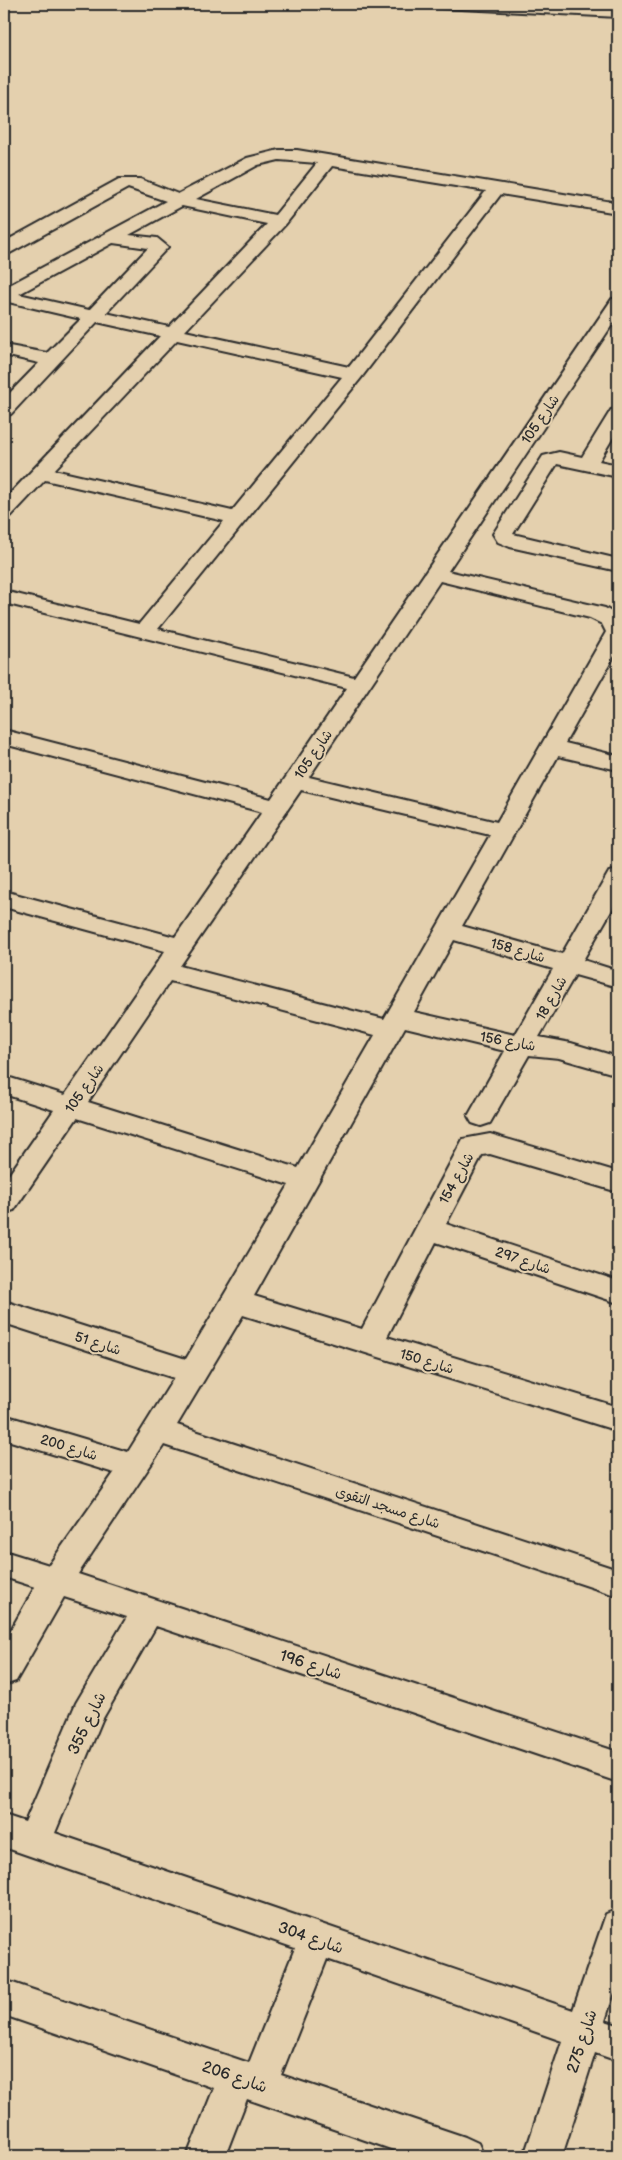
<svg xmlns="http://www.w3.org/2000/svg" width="622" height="2160" viewBox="0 0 622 2160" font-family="'Balsamiq Sans','Playpen Sans Arabic',sans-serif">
  <rect width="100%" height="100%" fill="#e4d0ae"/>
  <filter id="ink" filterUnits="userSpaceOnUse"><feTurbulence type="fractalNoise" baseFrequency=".02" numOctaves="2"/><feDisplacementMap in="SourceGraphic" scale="10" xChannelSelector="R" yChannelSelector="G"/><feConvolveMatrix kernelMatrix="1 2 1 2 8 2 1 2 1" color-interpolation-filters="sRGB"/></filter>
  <g filter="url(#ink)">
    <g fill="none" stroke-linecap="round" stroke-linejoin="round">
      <g stroke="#2b2b2b" stroke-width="4">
        <g id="minor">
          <polygon points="434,4 523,4 618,9 618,17 441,8 436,7"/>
          <path d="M279 150H297L618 203V213L501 194 361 378 158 629 354 677 612 299 618 298V316L448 571 605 608 618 616V649L565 743 618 756V770L558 756 462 926 562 954 609 872 618 870V899L583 960 618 971V987L575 975 539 1037 571 1043 618 1057V1075L559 1058 529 1055 490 1123 481 1126 472 1123 468 1116 505 1051 405 1027 254 1296 362 1329 463 1139 490 1134 618 1172V1192L490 1154 482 1155 446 1224 618 1281V1303L436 1242 387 1337 618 1407V1431L243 1315 177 1425 618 1570V1596L164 1445 78 1574 618 1752V1782L156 1626 102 1720 55 1833 573 2010 606 1914 618 1909V1980L605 2021 618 2025V2061L595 2053 562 2156H524L562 2041 327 1959 281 2075 465 2137 478 2143 484 2156H411L247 2099 225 2156H187L214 2088 4 2015V1980L249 2063 295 1948 4 1847V1815L25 1822 76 1703 127 1617 64 1597 16 1681 4 1685V1642L35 1587 4 1577V1551L49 1565 114 1473 4 1439V1415L128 1452 174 1378 4 1323V1301L186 1359 289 1185 77 1118 14 1210 4 1213V1182L54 1110 4 1094V1076L65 1095 165 951 4 907V891L175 937 262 812 4 744V730L271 799 347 688 4 603V591L139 624 224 521 45 480 11 516 4 518V500L160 336 97 322 11 414 4 416V399L39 363 4 355V345L47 353 81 319 4 301V288L166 201 128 188 10 253 4 254V242L119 179H140L178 194 247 158ZM279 160 317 163 275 215 196 199 258 165ZM332 166 486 191 349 367 185 331 285 225ZM182 206 267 224 169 327 106 313 168 247 157 238 129 235ZM113 243 148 248 89 310 19 294ZM177 340 342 377 232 511 54 470ZM440 581 590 618 602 624 606 632 497 822 309 777ZM301 790 490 835 384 1019 180 966ZM454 940 553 969 515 1035 414 1012ZM170 981 375 1035 298 1168 88 1102Z"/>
          <polygon points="618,408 618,429 599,461 618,465 618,477 557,464 513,534 618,559 618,571 510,547 498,542 493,534 543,456 559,452 582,457 611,410"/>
        </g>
      </g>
      <use href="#minor" fill="#e4d0ae" fill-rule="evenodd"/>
    </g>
  </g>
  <g text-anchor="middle" stroke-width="4" stroke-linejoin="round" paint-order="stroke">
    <g font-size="14" fill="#2b2b2b" stroke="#e4d0ae">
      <text transform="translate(540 419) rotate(-56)" y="5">شارع 105</text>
      <text transform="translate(313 754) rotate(-56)" y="5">شارع 105</text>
      <text transform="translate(518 950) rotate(16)" y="5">شارع 158</text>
      <text transform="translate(551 998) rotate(-60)" y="5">شارع 18</text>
      <text transform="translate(508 1041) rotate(10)" y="5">شارع 156</text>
      <text transform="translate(84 1088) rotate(-55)" y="5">شارع 105</text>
      <text transform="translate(456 1178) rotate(-61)" y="5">شارع 154</text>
      <text transform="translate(523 1260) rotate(19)" y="5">شارع 297</text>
      <text transform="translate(98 1343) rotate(18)" y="5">شارع 51</text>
      <text transform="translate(427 1361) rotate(17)" y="5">شارع 150</text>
      <text transform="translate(69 1447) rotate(17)" y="5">شارع 200</text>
      <text transform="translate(388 1507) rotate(18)" y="5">شارع مسجد التقوى</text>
    </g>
    <g font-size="16" fill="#2b2b2b" stroke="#e4d0ae">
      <text transform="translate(311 1664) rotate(18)" y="6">شارع 196</text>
      <text transform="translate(86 1723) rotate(-64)" y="6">شارع 355</text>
      <text transform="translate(311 1937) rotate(19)" y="6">شارع 304</text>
      <text transform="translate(581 2041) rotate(-72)" y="6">شارع 275</text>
      <text transform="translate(235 2076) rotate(19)" y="6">شارع 206</text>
    </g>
  </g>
  <rect width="622" height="2160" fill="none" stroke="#e4d0ae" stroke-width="20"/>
  <rect x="10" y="10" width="602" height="2140" fill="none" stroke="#2b2b2b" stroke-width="2" filter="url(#ink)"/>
</svg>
